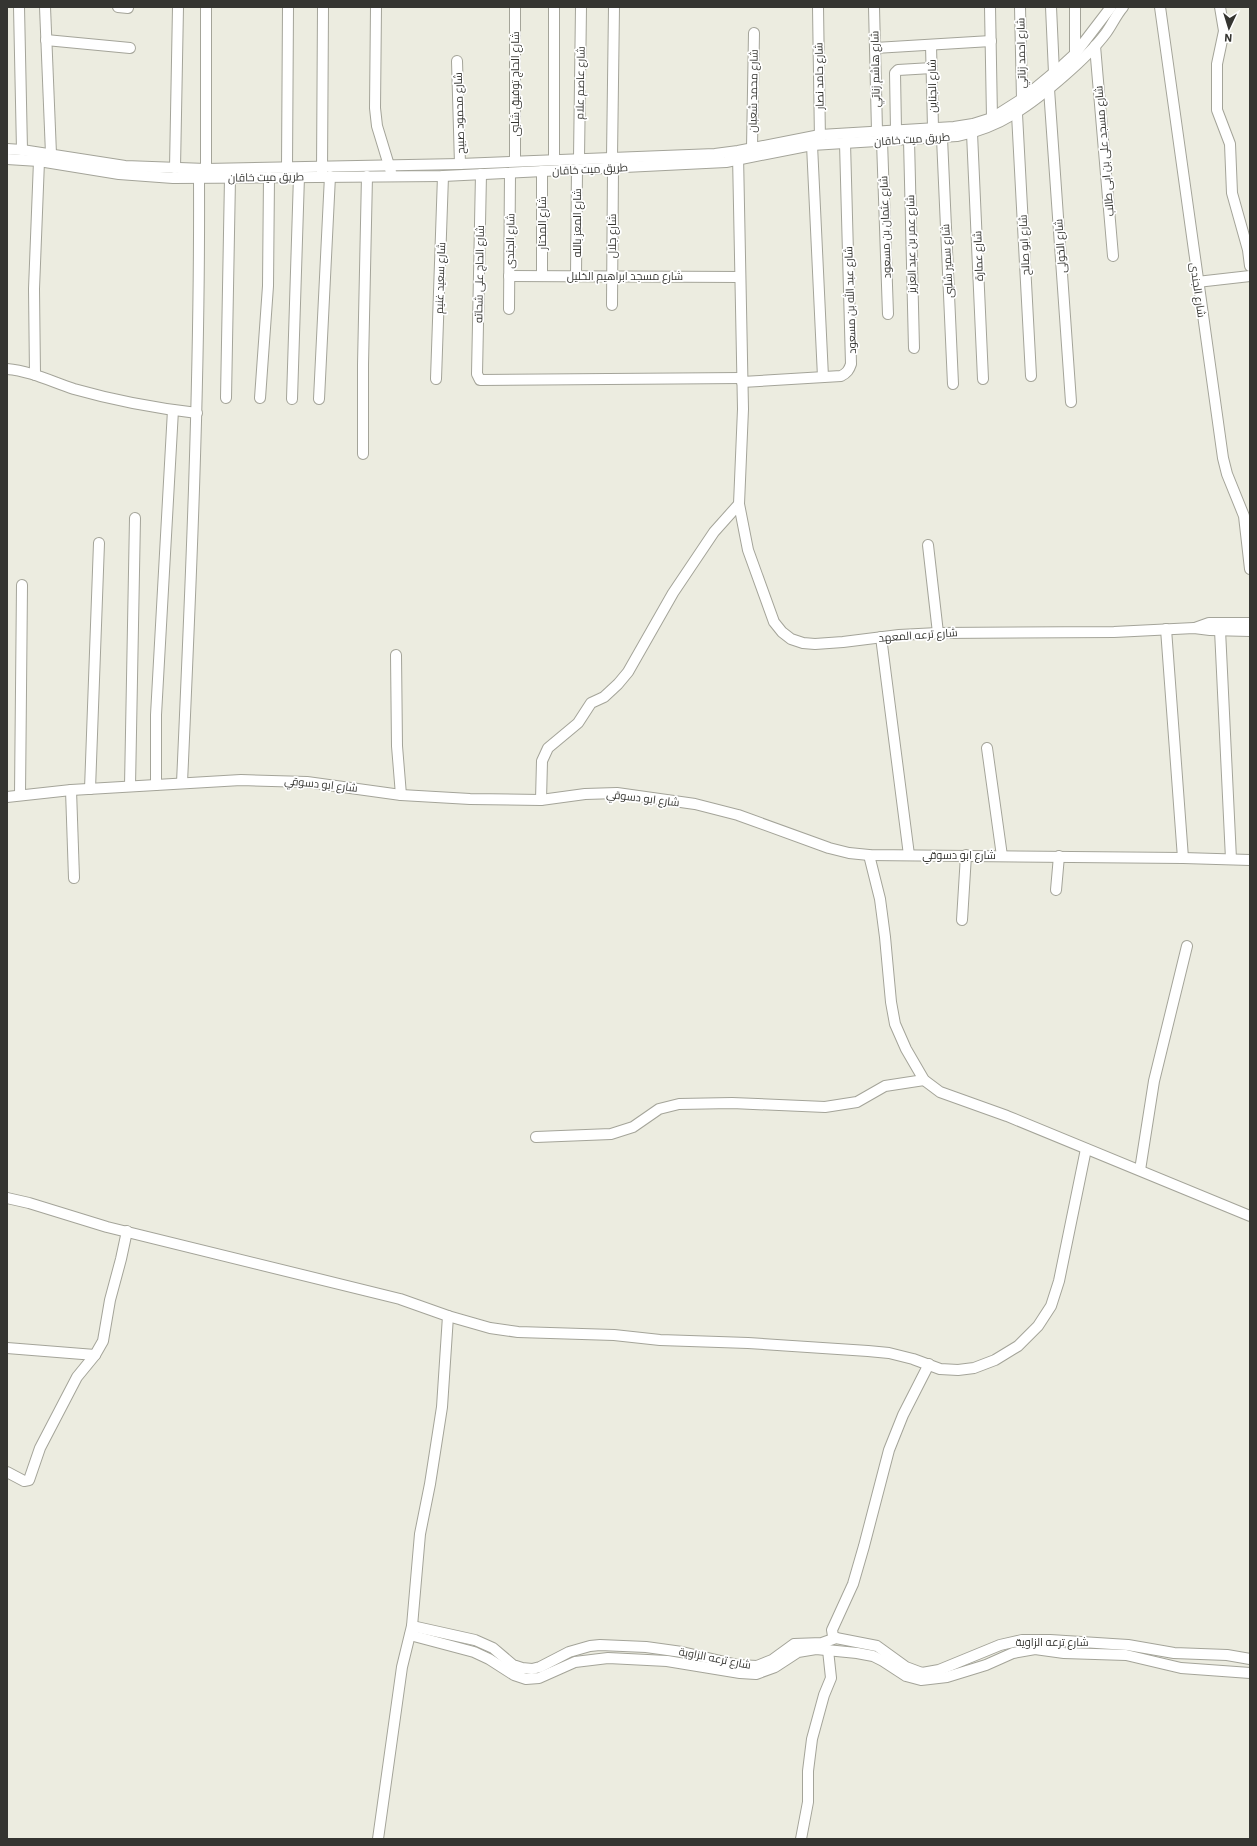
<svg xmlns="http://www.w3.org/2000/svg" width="1257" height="1846" viewBox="0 0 1257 1846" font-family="'IBM Plex Sans',Cairo,sans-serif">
  <rect width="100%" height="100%" fill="#ecece0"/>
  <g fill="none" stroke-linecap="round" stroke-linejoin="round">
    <g stroke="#a4a499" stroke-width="12">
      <g id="minor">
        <polyline points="19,7 22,150"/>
        <polyline points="45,7 51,154"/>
        <polyline points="118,7 128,8"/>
        <polyline points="206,7 206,169"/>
        <polyline points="376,7 375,108 377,126 391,172"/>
        <polyline points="554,7 554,160"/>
        <polyline points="818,7 820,141"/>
        <polyline points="874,7 877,131"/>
        <polyline points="990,7 992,118"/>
        <polyline points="1020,7 1022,99"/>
        <polyline points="1051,7 1054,73"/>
        <polyline points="1160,7 1223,458 1227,474 1244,516 1250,569"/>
        <polyline points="1220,7 1224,31 1217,64 1217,110 1230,144 1232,193 1248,250 1250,266"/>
        <polyline points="46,40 130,48"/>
        <polyline points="931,45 933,128"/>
        <polyline points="1095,46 1113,256"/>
        <polyline points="875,48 991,41"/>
        <polyline points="1075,54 1075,7"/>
        <polyline points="457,61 460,164"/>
        <polyline points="1049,89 1071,402"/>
        <polyline points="1017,114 1031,376"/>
        <polyline points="896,130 895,73 898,70 932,68"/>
        <polyline points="972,133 983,379"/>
        <polyline points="942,138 953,384"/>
        <polyline points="909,140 914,348"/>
        <polyline points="882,141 888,314"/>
        <polyline points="812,145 823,377"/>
        <polyline points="752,148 754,33"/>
        <polyline points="7,149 22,150 125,166 206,169 460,164 715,154 738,151 820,135 954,127 973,124 992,118 1022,99 1063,65 1075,54 1111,7"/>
        <polyline points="612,157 614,7"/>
        <polyline points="579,158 581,7"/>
        <path d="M7 159 39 161 119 174 173 178 443 176 726 162 812 145 957 136C1000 128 1032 104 1065 75 1080 62 1094 49 1106 33 1112 25 1116 15 1123 7"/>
        <polyline points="515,161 515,7"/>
        <polyline points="287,167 288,7"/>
        <polyline points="175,168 178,7"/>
        <polyline points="542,171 542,276"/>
        <polyline points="322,172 323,7"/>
        <polyline points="481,174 477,374 480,380 742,378"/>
        <polyline points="509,276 740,277"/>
        <polyline points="576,276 577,169"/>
        <polyline points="1197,282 1250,276"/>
        <polyline points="612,305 613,167"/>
        <polyline points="509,309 510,173"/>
        <path d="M7 369C31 371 52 382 74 389 116 401 154 408 197 413"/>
        <polyline points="35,375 34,289 39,161"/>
        <polyline points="436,379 443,176"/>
        <path d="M742 382 841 376C847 373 849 370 851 364L845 143"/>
        <polyline points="226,398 230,178"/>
        <polyline points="260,398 268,286 269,177"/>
        <polyline points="292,399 299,176"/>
        <polyline points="319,399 330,176"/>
        <polyline points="363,454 363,365 367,176"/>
        <polyline points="739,504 748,550 774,622 782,632 791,639 803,643 815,644 843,642 899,635 938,633 1114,632 1194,628 1210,630 1250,631"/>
        <polyline points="928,545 938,633"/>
        <polyline points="1195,628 1209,623 1250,623"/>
        <polyline points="1166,629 1183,858"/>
        <polyline points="1220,630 1231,859"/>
        <polyline points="881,637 909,855"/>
        <polyline points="396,655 397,746 401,795"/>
        <polyline points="987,748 1002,856"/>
        <path d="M182 783C191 582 200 380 199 178"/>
        <polyline points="156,785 156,715 173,410"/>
        <polyline points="130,786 135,518"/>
        <polyline points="90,789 99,543"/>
        <polyline points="71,790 74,878"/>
        <polyline points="20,795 22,585"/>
        <polyline points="7,797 71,790 241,780 307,782 401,795 470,799 541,800 585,794 617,793 695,804 738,815 829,848 849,853 869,855 1183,858 1250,860"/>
        <polyline points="541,800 542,761 548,748 578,723 591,703 604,697 618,684 628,672 673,593 714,532 739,504 743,409 738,155"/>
        <polyline points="869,855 880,899 885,937 891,1002 895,1024 906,1049 924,1080 940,1092 1007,1116 1250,1216"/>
        <polyline points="1056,890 1059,856"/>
        <polyline points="962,920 966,855"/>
        <polyline points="536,1137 611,1134 633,1127 659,1109 679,1104 732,1103 825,1107 857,1102 885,1086 924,1080"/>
        <polyline points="1140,1170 1154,1081 1187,946"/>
        <polyline points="7,1198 29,1203 107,1227 400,1299 448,1316 442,1407 430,1484 420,1534 412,1626 402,1667 378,1839"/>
        <polyline points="448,1316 490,1328 518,1332 614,1335 660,1340 748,1343 868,1351 889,1353 913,1359 940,1369 958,1370 974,1368 995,1360 1018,1346 1038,1326 1051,1306 1059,1281 1086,1149"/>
        <polyline points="7,1348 95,1355"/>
        <polyline points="7,1472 24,1481 29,1480 40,1448 77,1377 95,1355 103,1341 110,1300 121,1259 127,1231"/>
        <polyline points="412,1626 475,1640 493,1648 513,1665 522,1668 532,1669 540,1667 569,1652 590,1646 600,1645 646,1647 682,1652 738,1665 757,1666 772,1660 794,1644 822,1643 836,1638 877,1646 906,1667 922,1673 939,1670 1000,1645 1022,1640 1050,1640 1128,1645 1174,1653 1227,1655 1250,1659"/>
        <polyline points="410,1635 474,1652 489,1659 514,1675 526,1679 539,1678 575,1662 608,1658 667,1661 740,1673 756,1674 775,1667 798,1652 816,1649 857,1653 873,1656 883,1661 906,1676 921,1680 947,1677 986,1665 1013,1653 1035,1649 1064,1653 1126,1655 1181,1668 1250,1673"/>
        <polyline points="836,1638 833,1636 832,1630 853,1584 864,1546 889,1450 903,1415 929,1364"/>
        <polyline points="801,1839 808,1802 808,1771 812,1739 824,1695 831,1678 828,1650"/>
      </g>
    </g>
    <use href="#minor" stroke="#fff" stroke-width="10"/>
  </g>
  <g text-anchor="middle" stroke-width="3.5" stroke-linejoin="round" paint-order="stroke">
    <g font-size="11" fill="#353531" stroke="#fff">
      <text transform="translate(1021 53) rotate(-91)" y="4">شارع احمد زناتي</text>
      <text transform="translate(875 69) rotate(-91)" y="4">شارع هاشم زناتي</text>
      <text transform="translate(819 76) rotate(-91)" y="4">شارع حامد نصار</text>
      <text transform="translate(580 83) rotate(-89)" y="4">شارع عاصم علام</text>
      <text transform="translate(515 84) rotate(-90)" y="4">شارع الحاج توفيق شلبى</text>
      <text transform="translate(932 86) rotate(-91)" y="4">شارع الجناين</text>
      <text transform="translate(753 91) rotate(-89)" y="4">شارع محمد شعبان</text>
      <text transform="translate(459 113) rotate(-92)" y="4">شارع محمود صبيح</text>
      <text transform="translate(912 139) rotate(-4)" y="4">طريق ميت خاقان</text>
      <text transform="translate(1104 151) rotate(-95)" y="4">شارع مسجد على بن ابى طالب</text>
      <text transform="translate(590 169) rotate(-3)" y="4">طريق ميت خاقان</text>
      <text transform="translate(266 177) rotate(-1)" y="4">طريق ميت خاقان</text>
      <text transform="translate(542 223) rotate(-90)" y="4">شارع المختار</text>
      <text transform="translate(577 223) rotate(-90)" y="4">شارع المعز بالله</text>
      <text transform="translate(885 227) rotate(-92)" y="4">شارع عثمان بن مسعود</text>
      <text transform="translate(612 236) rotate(-90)" y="4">شارع جلال</text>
      <text transform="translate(510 241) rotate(-89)" y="4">شارع الجندى</text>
      <text transform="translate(911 244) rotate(-91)" y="4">شارع عمر بن عبد العزيز</text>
      <text transform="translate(1024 245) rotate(-93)" y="4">شارع ابو صالح</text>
      <text transform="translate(1060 246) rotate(-94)" y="4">شارع الخولى</text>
      <text transform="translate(978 256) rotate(-92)" y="4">شارع عمارة</text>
      <text transform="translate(947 261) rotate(-93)" y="4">شارع سمير شلبى</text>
      <text transform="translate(479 274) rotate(-89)" y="4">شارع الحاج على شحاته</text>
      <text x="625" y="280">شارع مسجد ابراهيم الخليل</text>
      <text transform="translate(440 278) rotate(-88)" y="4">شارع سعيد غنيم</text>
      <text transform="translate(1198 290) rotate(82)" y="4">شارع الجندى</text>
      <text transform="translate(850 300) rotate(-92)" y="4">شارع عبد الله بن مسعود</text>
      <text transform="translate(918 635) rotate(-4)" y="4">شارع ترعه المعهد</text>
      <text transform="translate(321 784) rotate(6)" y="4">شارع ابو دسوقي</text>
      <text transform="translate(643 798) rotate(7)" y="4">شارع ابو دسوقي</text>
      <text x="959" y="859">شارع ابو دسوقي</text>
      <text x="1052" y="1646">شارع ترعه الزاوية</text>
      <text transform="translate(715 1658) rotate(11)" y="4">شارع ترعه الزاوية</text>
    </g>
  </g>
  <rect width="1257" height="1846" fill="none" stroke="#353531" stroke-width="16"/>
  <g transform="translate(1229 28) rotate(184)" stroke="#ffffff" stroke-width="3" paint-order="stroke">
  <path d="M0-3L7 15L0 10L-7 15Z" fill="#353531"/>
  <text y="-6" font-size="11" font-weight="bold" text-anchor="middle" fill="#353531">N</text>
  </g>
</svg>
